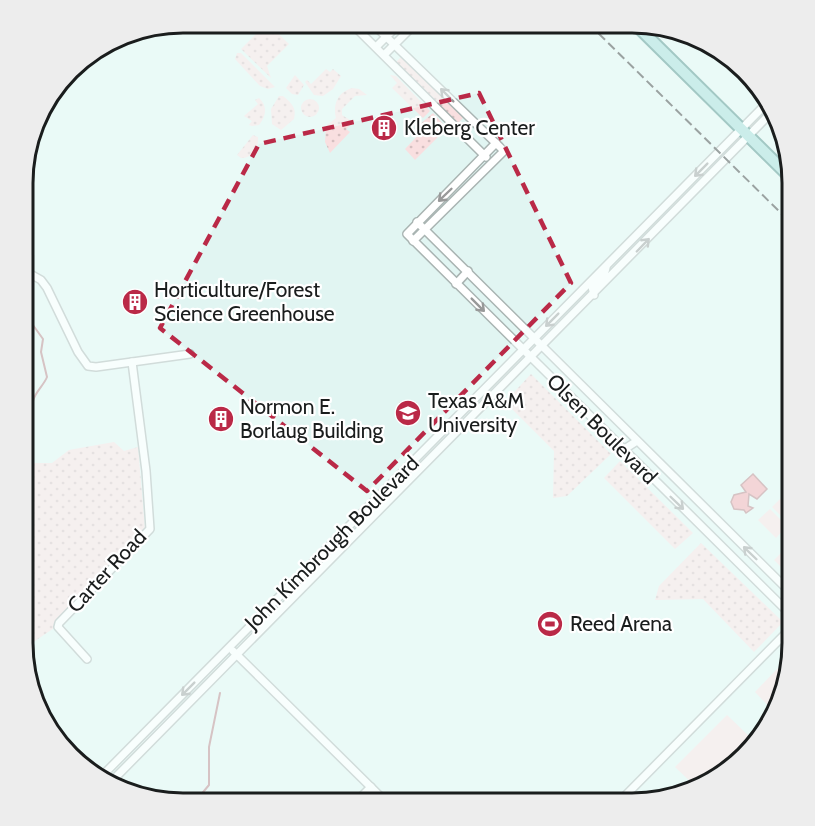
<svg xmlns="http://www.w3.org/2000/svg" width="815" height="826" viewBox="0 0 815 826" font-family="Cabin,sans-serif">
  <defs>
    <pattern id="grass-dots" width="8" height="8" patternUnits="userSpaceOnUse" patternTransform="scale(1.5)"><rect width="8" height="8" fill="#f9dfe0"/><path d="M2 2h.1M6 6h.1" fill="none" stroke="#d5bfc0" stroke-width="1.8" stroke-linecap="round"/></pattern>
  </defs>
  <rect width="100%" height="100%" fill="#f3fdfc"/>
  <polygon fill="#e1f5f2" points="183,23 653,24 713,44 760,85 792,173 792,653 776,714 730,771 642,803 173,803 112,787 55,741 23,653 26,152 44,102 77,62 131,31"/>
  <g fill="url(#grass-dots)">
    <polygon points="267,23 289,44 267,66 271,78 241,49"/>
    <polygon points="237,53 241,53 275,87 268,89 260,86 235,59"/>
    <polygon points="401,57 460,114 463,118 459,122 455,122 402,69 396,62"/>
    <polygon points="326,69 330,72 333,69 341,76 333,89 323,96 314,95 305,82 307,80 311,84"/>
    <polygon points="295,75 304,85 298,95 292,94 286,88"/>
    <polygon points="390,75 396,76 430,111 423,118 392,88 397,83"/>
    <path d="M352 88 359 89 367 95 355 96 342 109V115L353 122 346 129 350 132 330 153 325 142 326 126 336 118C333 104 337 93 352 88Z"/>
    <path d="M279 96H283C291 103 297 107 294 119L281 130 272 124 271 109Z"/>
    <path d="M259 98C268 106 266 117 259 125L252 126 249 125 252 121 244 116 258 104 255 100Z"/>
    <circle cx="310" cy="108" r="9"/>
    <polygon points="433,113 447,128 415,160 405,149 423,130 418,126"/>
    <path d="M253 135 258 137C259 148 252 158 241 158L237 155Z"/>
    <polygon points="531,374 611,454 567,496 553,498 554,451 505,402"/>
    <polygon points="114,442 124,451 138,447 145,529 59,617 57,626 32,643 23,644 24,463 52,463 69,450"/>
    <polygon points="620,461 693,533 675,549 604,478"/>
    <polygon points="701,543 783,622 754,652 703,599 655,600 659,586"/>
  </g>
  <g fill="#f9dfe0">
    <polygon points="783,496 792,505 792,522 789,524 772,507"/>
    <polygon points="770,509 787,526 776,538 758,520"/>
    <polygon points="792,542 792,578 774,560"/>
    <polygon points="790,662 776,714 755,692 777,669"/>
    <polygon points="727,715 754,741 730,771 693,784 675,767"/>
  </g>
  <polygon fill="#f4a4aa" stroke="#b37c80" stroke-width="1.5" points="753,474 767,489 757,499 749,494 748,506 753,508 746,513 744,510 734,509 731,502 734,495 746,492 741,485"/>
  <g fill="none" stroke-linecap="round" stroke-linejoin="round">
    <g stroke="#b37c80" stroke-width="2">
      <path d="M24 492C41 478 28 425 33 401 35 392 44 385 47 377L41 352 43 339 25 314"/>
      <polyline points="194,803 209,785 209,747 220,693"/>
    </g>
    <g stroke="#a9b4b2" stroke-width="10">
      <g id="minor">
        <polyline points="351,23 486,157"/>
        <polyline points="372,23 504,151 413,241"/>
        <polyline points="173,24 192,29 202,23"/>
        <polyline points="376,47 400,23"/>
        <polyline points="384,55 416,23"/>
        <polyline points="496,143 407,234 792,616"/>
        <polyline points="417,222 792,594"/>
        <polyline points="25,259 27,256"/>
        <polyline points="25,271 41,280 47,288 78,352 88,366 96,367 190,354"/>
        <polyline points="456,284 468,271"/>
        <polyline points="594,295 592,287 604,275 606,268"/>
        <polyline points="623,450 637,441"/>
        <polyline points="233,651 387,803"/>
        <polyline points="87,659 58,627 59,623 150,529 146,471 132,362"/>
        <polyline points="100,778 766,104"/>
        <polyline points="109,784 770,114"/>
        <polyline points="355,803 371,787"/>
        <polyline points="618,803 792,627"/>
      </g>
    </g>
    <g stroke="#438882" stroke-width="14">
      <polyline id="primary" points="635,24 792,179"/>
    </g>
    <use href="#minor" stroke="#fff" stroke-width="7"/>
    <use href="#primary" stroke="#9bdad5" stroke-width="10"/>
    <polyline stroke="#303333" stroke-width="2" stroke-dasharray="9 4.5" stroke-linecap="butt" points="589,24 792,224"/>
  </g>
  <defs><path id="oneway-shaft" d="M-6 0H5M1.5-3L5.5 0L1.5 3" fill="none" stroke-width="1.6" stroke-linecap="round" stroke-linejoin="round" transform="scale(1.5)"/></defs>
  <g stroke="#989999">
    <use href="#oneway-shaft" transform="translate(447 95) rotate(-135)"/>
    <use href="#oneway-shaft" transform="translate(701 170) rotate(135)"/>
    <use href="#oneway-shaft" transform="translate(445 195) rotate(136)"/>
    <use href="#oneway-shaft" transform="translate(643 245) rotate(-46)"/>
    <use href="#oneway-shaft" transform="translate(478 305) rotate(45)"/>
    <use href="#oneway-shaft" transform="translate(552 320) rotate(135)"/>
    <use href="#oneway-shaft" transform="translate(677 503) rotate(44)"/>
    <use href="#oneway-shaft" transform="translate(750 553) rotate(-136)"/>
    <use href="#oneway-shaft" transform="translate(188 689) rotate(135)"/>
  </g>
  <path d="M0 0H815V826H0ZM479 93 571 283 367 491 160 328 259 144Z" fill="#f3fdfc" fill-opacity=".55" fill-rule="evenodd"/>
  <path fill="none" stroke="#ba2947" stroke-width="4.5" stroke-dasharray="12 8" stroke-linejoin="round" d="M479 93 571 283 367 491 160 328 259 144Z"/>
  <defs>
    <g id="building-disc" transform="scale(1.35)"><circle r="9.5" fill="#ba2947" stroke="#fff"/><path d="M-4-6H4V6H1V3H-1V6H-4ZM-2.5-4.3h1.7v1.8h-1.7ZM.8-4.3h1.7v1.8H.8ZM-2.5-1h1.7V.8h-1.7ZM.8-1h1.7V.8H.8Z" fill="#fff"/></g>
    <g id="university-disc" transform="scale(1.35)"><circle r="9.5" fill="#ba2947" stroke="#fff"/><path d="M0-5L7-2L0 1L-7-2ZM-4 1L0 2.5L4 1V4Q0 6-4 4Z" fill="#fff"/></g>
    <g id="stadium-disc" transform="scale(1.35)"><circle r="9.5" fill="#ba2947" stroke="#fff"/><path d="M0-5a6.5 5 0 1 0 0 10a6.5 5 0 1 0 0-10ZM-3.5-1.8h7v3.6h-7Z" fill="#fff"/></g>
  </defs>
  <g fill-rule="evenodd">
    <use href="#building-disc" x="384" y="128"/>
    <use href="#building-disc" x="135" y="302"/>
    <use href="#university-disc" x="408" y="413"/>
    <use href="#building-disc" x="221" y="419"/>
    <use href="#stadium-disc" x="550" y="624"/>
  </g>
  <g text-anchor="middle" stroke-width="4.5" stroke-linejoin="round" paint-order="stroke">
    <g font-size="21" fill="#1a1d1d" stroke="#fff" text-anchor="start">
      <text x="404" y="135">Kleberg Center</text>
      <text x="154" y="297">Horticulture/Forest<tspan x="154" dy="24">Science Greenhouse</tspan></text>
      <text x="428" y="408">Texas A&amp;M<tspan x="428" dy="24">University</tspan></text>
      <text x="240" y="414">Normon E.<tspan x="240" dy="24">Borlaug Building</tspan></text>
      <text x="570" y="631">Reed Arena</text>
    </g>
    <g font-size="21" fill="#1a1d1d" stroke="#fff">
      <text transform="translate(602 429) rotate(45)" y="7">Olsen Boulevard</text>
      <text transform="translate(332 543) rotate(-45)" y="7">John Kimbrough Boulevard</text>
      <text transform="translate(107 571) rotate(-47)" y="7">Carter Road</text>
    </g>
  </g>
  <path d="M0 0H815V826H0ZM183 33H632A150 150 0 0 1 782 183V643A150 150 0 0 1 632 793H183A150 150 0 0 1 33 643V183A150 150 0 0 1 183 33Z" fill="#ededed" fill-rule="evenodd"/>
  <path fill="none" stroke="#1a1d1d" stroke-width="3" d="M183 33H632A150 150 0 0 1 782 183V643A150 150 0 0 1 632 793H183A150 150 0 0 1 33 643V183A150 150 0 0 1 183 33Z"/>
</svg>
